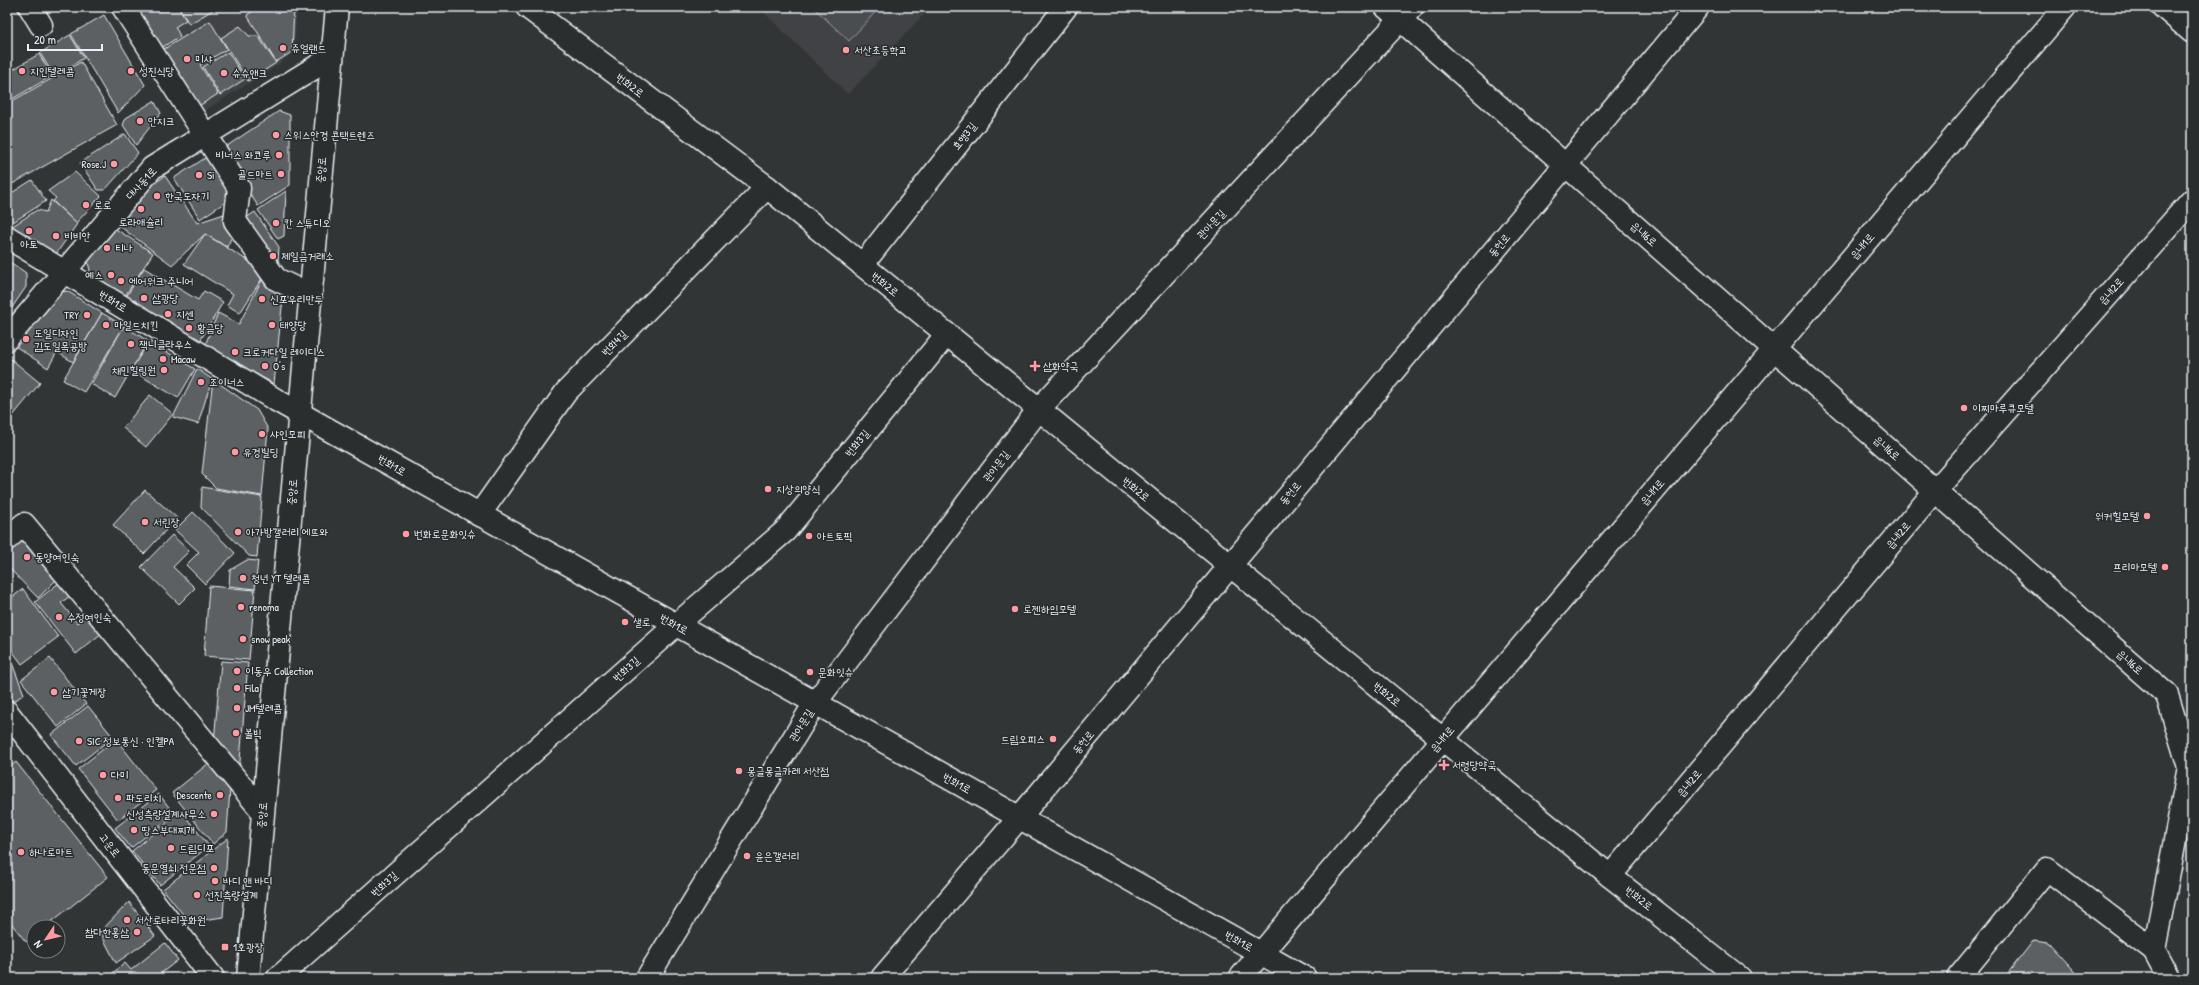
<svg xmlns="http://www.w3.org/2000/svg" width="2199" height="985" viewBox="0 0 2199 985" font-family="'Patrick Hand','Poor Story',sans-serif">
  <rect width="100%" height="100%" fill="#323536"/>
  <filter id="ink" filterUnits="userSpaceOnUse"><feTurbulence type="fractalNoise" baseFrequency=".025" numOctaves="2"/><feDisplacementMap in="SourceGraphic" scale="8" xChannelSelector="R" yChannelSelector="G"/><feConvolveMatrix kernelMatrix="1 2 1 2 8 2 1 2 1" color-interpolation-filters="sRGB"/></filter>
  <g filter="url(#ink)">
    <g fill="#3f4244">
      <polygon points="127,7 297,7 294,51 278,65 196,116"/>
      <polygon points="758,7 931,7 848,94"/>
    </g>
    <polygon fill="#494d4f" stroke="#989fa4" points="813,7 880,7 849,41"/>
    <g fill="#5c6063" stroke="#e8f1f8">
      <polygon points="131,7 178,7 186,20 175,27 180,36 158,50"/>
      <polygon points="179,7 218,7 189,24"/>
      <polygon points="259,7 294,7 292,52 276,62 247,15"/>
      <polygon points="104,15 145,85 118,113 71,34"/>
      <polygon points="210,21 227,49 200,65 218,94 194,109 159,52"/>
      <polygon points="240,26 249,36 258,36 276,63 248,81 221,38"/>
      <polygon points="70,35 84,58 54,76 40,53"/>
      <polygon points="228,52 245,79 220,95 203,67"/>
      <polygon points="39,54 52,76 7,102 7,73"/>
      <polygon points="81,62 117,125 7,187 7,104"/>
      <polygon points="154,101 161,113 136,145 123,125 126,118"/>
      <polygon points="279,111 290,115 290,185 258,206 221,150"/>
      <polygon points="125,134 138,153 105,190 98,190 80,163"/>
      <polygon points="210,155 236,195 200,219 174,178"/>
      <polygon points="75,172 101,196 76,223 53,201 56,198 48,191"/>
      <polygon points="165,176 197,223 224,214 235,230 227,247 205,234 172,265 114,222 137,195"/>
      <polygon points="32,180 46,201 7,226 7,196"/>
      <polygon points="286,191 284,236 278,239 258,210"/>
      <polygon points="51,200 77,224 56,254 8,229 37,210 46,212"/>
      <polygon points="255,212 279,247 277,276 240,222"/>
      <polygon points="111,226 153,253 125,296 91,275 88,262"/>
      <polygon points="205,234 266,272 240,313 227,305 233,294 184,264"/>
      <polygon points="7,260 26,273 26,287 7,315"/>
      <polygon points="144,268 198,300 204,291 223,302 200,341 126,297"/>
      <polygon points="264,276 284,288 274,384 205,345 218,313 239,324"/>
      <polygon points="67,291 102,313 73,362 57,352 48,368 12,344 57,293"/>
      <polygon points="102,313 124,326 84,392 63,380"/>
      <polygon points="124,326 148,341 115,398 91,384"/>
      <polygon points="149,341 195,369 178,398 131,370"/>
      <polygon points="11,359 40,383 7,423 7,364"/>
      <polygon points="197,369 212,379 198,424 173,417"/>
      <polygon points="213,379 257,410 268,429 262,496 216,488 202,474"/>
      <polygon points="150,395 173,414 146,447 123,428"/>
      <polygon points="202,487 262,497 257,557 249,556 201,507"/>
      <polygon points="145,490 177,518 144,554 113,525"/>
      <polygon points="193,512 235,553 205,584 186,565 199,552 175,530"/>
      <polygon points="23,533 63,573 38,598 7,566 7,549"/>
      <polygon points="172,535 189,551 173,567 195,588 179,604 141,567"/>
      <polygon points="247,560 258,561 255,589 229,586 230,570"/>
      <polygon points="65,578 76,591 61,603 77,623 93,610 108,628 76,654 35,602"/>
      <polygon points="209,586 255,590 249,660 204,656"/>
      <polygon points="23,589 58,637 22,664 7,644 7,601"/>
      <polygon points="7,650 24,694 13,702 7,694"/>
      <polygon points="50,658 86,704 58,727 21,680"/>
      <polygon points="221,661 248,663 239,773 214,742"/>
      <polygon points="88,706 113,737 76,766 51,735"/>
      <polygon points="116,739 156,790 118,820 78,769"/>
      <polygon points="16,762 108,877 45,927 34,927 34,936 26,942 7,918 7,769"/>
      <polygon points="209,763 230,789 227,832 213,844 172,793"/>
      <polygon points="159,794 174,814 131,848 115,828"/>
      <polygon points="181,811 209,846 160,885 132,851"/>
      <polygon points="228,838 223,917 189,922 163,889"/>
      <polygon points="129,902 155,936 116,963 100,932"/>
      <polygon points="2034,940 2048,942 2081,978 2004,978"/>
      <polygon points="165,943 178,960 155,978 111,978 109,976 125,963 131,970"/>
    </g>
    <g fill="none" stroke-linecap="round" stroke-linejoin="round">
      <g stroke="#e8f1f8" stroke-width="25">
        <g id="minor">
          <polyline points="30,7 41,25"/>
          <polyline points="123,7 239,188 235,221 276,279 309,295"/>
          <polyline points="527,7 767,187 1610,876 1740,978"/>
          <polyline points="1386,7 2167,695 2189,767 2154,950 2169,978"/>
          <polyline points="2163,7 2192,32"/>
          <polyline points="7,237 276,400 1305,978"/>
          <polyline points="862,265 1066,7"/>
          <polyline points="7,339 152,168 332,57"/>
          <polyline points="479,515 566,392 767,187"/>
          <polyline points="7,539 24,524 263,812"/>
          <polyline points="7,712 213,978"/>
          <polyline points="1610,876 1935,491 2192,200"/>
          <polyline points="248,978 337,7"/>
          <polyline points="278,978 676,625 785,531 947,334"/>
          <polyline points="647,978 815,703 1039,409 1412,7"/>
          <polyline points="882,978 1019,818 1698,7"/>
          <polyline points="1240,978 2065,7"/>
          <polyline points="1958,978 2047,869 2154,950"/>
        </g>
      </g>
      <use href="#minor" stroke="#2a2d2e" stroke-width="22"/>
    </g>
  </g>
  <g fill="#ff9aa2" stroke="#2a2d2e" stroke-width="1.5">
    <circle cx="283" cy="48" r="4"/>
    <circle cx="846" cy="50" r="4"/>
    <circle cx="187" cy="59" r="4"/>
    <circle cx="22" cy="71" r="4"/>
    <circle cx="131" cy="71" r="4"/>
    <circle cx="224" cy="73" r="4"/>
    <circle cx="140" cy="121" r="4"/>
    <circle cx="276" cy="135" r="4"/>
    <circle cx="279" cy="155" r="4"/>
    <circle cx="114" cy="164" r="4"/>
    <circle cx="281" cy="174" r="4"/>
    <circle cx="199" cy="175" r="4"/>
    <circle cx="157" cy="196" r="4"/>
    <circle cx="86" cy="205" r="4"/>
    <circle cx="141" cy="209" r="4"/>
    <circle cx="276" cy="223" r="4"/>
    <circle cx="29" cy="231" r="4"/>
    <circle cx="56" cy="236" r="4"/>
    <circle cx="107" cy="248" r="4"/>
    <circle cx="273" cy="256" r="4"/>
    <circle cx="111" cy="275" r="4"/>
    <circle cx="121" cy="281" r="4"/>
    <circle cx="144" cy="298" r="4"/>
    <circle cx="262" cy="299" r="4"/>
    <circle cx="168" cy="314" r="4"/>
    <circle cx="87" cy="315" r="4"/>
    <circle cx="106" cy="325" r="4"/>
    <circle cx="272" cy="325" r="4"/>
    <circle cx="189" cy="328" r="4"/>
    <circle cx="26" cy="339" r="4"/>
    <circle cx="131" cy="344" r="4"/>
    <circle cx="235" cy="352" r="4"/>
    <circle cx="163" cy="359" r="4"/>
    <circle cx="265" cy="366" r="4"/>
    <path d="M1033 360h4v4h4v4h-4v4h-4v-4h-4v-4h4z"/>
    <circle cx="164" cy="370" r="4"/>
    <circle cx="201" cy="382" r="4"/>
    <circle cx="1964" cy="408" r="4"/>
    <circle cx="262" cy="434" r="4"/>
    <circle cx="235" cy="452" r="4"/>
    <circle cx="768" cy="489" r="4"/>
    <circle cx="2147" cy="516" r="4"/>
    <circle cx="145" cy="522" r="4"/>
    <circle cx="238" cy="532" r="4"/>
    <circle cx="406" cy="534" r="4"/>
    <circle cx="809" cy="536" r="4"/>
    <circle cx="27" cy="557" r="4"/>
    <circle cx="2165" cy="567" r="4"/>
    <circle cx="243" cy="578" r="4"/>
    <circle cx="241" cy="607" r="4"/>
    <circle cx="1015" cy="609" r="4"/>
    <circle cx="59" cy="617" r="4"/>
    <circle cx="625" cy="622" r="4"/>
    <circle cx="243" cy="639" r="4"/>
    <circle cx="237" cy="671" r="4"/>
    <circle cx="810" cy="672" r="4"/>
    <circle cx="237" cy="688" r="4"/>
    <circle cx="54" cy="692" r="4"/>
    <circle cx="237" cy="708" r="4"/>
    <circle cx="236" cy="733" r="4"/>
    <circle cx="1053" cy="739" r="4"/>
    <circle cx="79" cy="741" r="4"/>
    <path d="M1442 759h4v4h4v4h-4v4h-4v-4h-4v-4h4z"/>
    <circle cx="739" cy="771" r="4"/>
    <circle cx="103" cy="775" r="4"/>
    <circle cx="220" cy="795" r="4"/>
    <circle cx="118" cy="798" r="4"/>
    <circle cx="214" cy="814" r="4"/>
    <circle cx="134" cy="830" r="4"/>
    <circle cx="171" cy="848" r="4"/>
    <circle cx="21" cy="852" r="4"/>
    <circle cx="747" cy="856" r="4"/>
    <circle cx="214" cy="868" r="4"/>
    <circle cx="215" cy="881" r="4"/>
    <circle cx="197" cy="895" r="4"/>
    <circle cx="127" cy="920" r="4"/>
    <circle cx="137" cy="932" r="4"/>
    <rect x="221" y="943" width="8" height="8" rx="2"/>
  </g>
  <g text-anchor="middle" stroke-width="3" stroke-linejoin="round" paint-order="stroke">
    <g font-size="11" fill="#e8f1f8" stroke="#2a2d2e" text-anchor="start">
      <text x="291" y="52">쥬얼랜드</text>
      <text x="854" y="54">서산초등학교</text>
      <text x="195" y="63">미샤</text>
      <text x="30" y="75">지인텔레콤</text>
      <text x="139" y="75">성진식당</text>
      <text x="232" y="77">슈슈앤크</text>
      <text x="148" y="125">안지크</text>
      <text x="284" y="139">스위스안경 콘택트렌즈</text>
      <text x="271" y="159" text-anchor="end">비너스 와코루</text>
      <text x="106" y="168" text-anchor="end">Rose.J</text>
      <text x="273" y="178" text-anchor="end">골드마트</text>
      <text x="207" y="179">Si</text>
      <text x="165" y="200">한국도자기</text>
      <text x="94" y="209">로로</text>
      <text x="141" y="226" text-anchor="middle">로라애슐리</text>
      <text x="284" y="227">칸 스튜디오</text>
      <text x="64" y="240">비비안</text>
      <text x="29" y="248" text-anchor="middle">아토</text>
      <text x="115" y="252">티나</text>
      <text x="281" y="260">제일금거래소</text>
      <text x="103" y="279" text-anchor="end">예스</text>
      <text x="129" y="285">에어워크 주니어</text>
      <text x="152" y="302">삼광당</text>
      <text x="270" y="303">신포우리만두</text>
      <text x="176" y="318">지센</text>
      <text x="79" y="319" text-anchor="end">TRY</text>
      <text x="114" y="329">마일드치킨</text>
      <text x="280" y="329">태양당</text>
      <text x="197" y="332">황금당</text>
      <text x="34" y="337">도일디자인<tspan x="34" dy="13">김도일목공방</tspan></text>
      <text x="139" y="348">잭니클라우스</text>
      <text x="243" y="356">크로커다일 레이디스</text>
      <text x="171" y="363">Macaw</text>
      <text x="273" y="370">O's</text>
      <text x="1043" y="370">삼화약국</text>
      <text x="156" y="374" text-anchor="end">채민힐링원</text>
      <text x="209" y="386">조이너스</text>
      <text x="1972" y="412">이찌마루큐모텔</text>
      <text x="270" y="438">샤인모피</text>
      <text x="243" y="456">유경빌딩</text>
      <text x="776" y="493">지상의양식</text>
      <text x="2139" y="520" text-anchor="end">워커힐모텔</text>
      <text x="153" y="526">서린장</text>
      <text x="246" y="536">아가방갤러리 에뜨와</text>
      <text x="414" y="538">번화로문화잇슈</text>
      <text x="817" y="540">아트토픽</text>
      <text x="35" y="561">동양여인숙</text>
      <text x="2157" y="571" text-anchor="end">프리마모텔</text>
      <text x="251" y="582">청년 YT 텔레콤</text>
      <text x="249" y="611">renoma</text>
      <text x="1023" y="613">로젠하임모텔</text>
      <text x="67" y="621">수정여인숙</text>
      <text x="633" y="626">샐로</text>
      <text x="251" y="643">snow peak</text>
      <text x="245" y="675">이동우 Collection</text>
      <text x="818" y="676">문화잇슈</text>
      <text x="245" y="692">Fila</text>
      <text x="62" y="696">삼기꽃게장</text>
      <text x="245" y="712">JM텔레콤</text>
      <text x="244" y="737">볼빅</text>
      <text x="1045" y="743" text-anchor="end">드림오피스</text>
      <text x="87" y="745">SIC 정보통신 · 인켈PA</text>
      <text x="1452" y="769">서령당약국</text>
      <text x="747" y="775">몽글몽글카레 서산점</text>
      <text x="111" y="779">다미</text>
      <text x="212" y="799" text-anchor="end">Descente</text>
      <text x="126" y="802">파도리치</text>
      <text x="206" y="818" text-anchor="end">신성측량설계사무소</text>
      <text x="142" y="834">땅스부대찌개</text>
      <text x="179" y="852">드림디포</text>
      <text x="29" y="856">하나로마트</text>
      <text x="755" y="860">윤은갤러리</text>
      <text x="206" y="872" text-anchor="end">동문열쇠 전문점</text>
      <text x="223" y="885">바디 앤 바디</text>
      <text x="205" y="899">선진측량설계</text>
      <text x="135" y="924">서산로타리꽃화원</text>
      <text x="129" y="936" text-anchor="end">참다한홍삼</text>
      <text x="233" y="951">1호광장</text>
    </g>
    <g font-size="11" fill="#e8f1f8" stroke="#2a2d2e">
      <text transform="translate(630 85) rotate(37)" y="4">번화2로</text>
      <text transform="translate(964 136) rotate(-52)" y="4">효행3길</text>
      <text transform="translate(321 170) rotate(-85)" y="4">중앙로</text>
      <text transform="translate(141 183) rotate(-47)" y="4">대사동1로</text>
      <text transform="translate(1211 224) rotate(-47)" y="4">관아문길</text>
      <text transform="translate(1644 234) rotate(41)" y="4">읍내6로</text>
      <text transform="translate(1499 245) rotate(-50)" y="4">동헌로</text>
      <text transform="translate(1862 246) rotate(-50)" y="4">읍내1로</text>
      <text transform="translate(885 284) rotate(39)" y="4">번화2로</text>
      <text transform="translate(2111 291) rotate(-49)" y="4">읍내2로</text>
      <text transform="translate(113 301) rotate(31)" y="4">번화1로</text>
      <text transform="translate(614 343) rotate(-46)" y="4">번화4길</text>
      <text transform="translate(857 443) rotate(-51)" y="4">번화3길</text>
      <text transform="translate(1887 448) rotate(41)" y="4">읍내6로</text>
      <text transform="translate(392 465) rotate(30)" y="4">번화1로</text>
      <text transform="translate(996 466) rotate(-53)" y="4">관아문길</text>
      <text transform="translate(1136 489) rotate(39)" y="4">번화2로</text>
      <text transform="translate(292 492) rotate(-85)" y="4">중앙로</text>
      <text transform="translate(1652 492) rotate(-50)" y="4">읍내1로</text>
      <text transform="translate(1290 493) rotate(-50)" y="4">동헌로</text>
      <text transform="translate(1898 535) rotate(-50)" y="4">읍내2로</text>
      <text transform="translate(674 624) rotate(29)" y="4">번화1로</text>
      <text transform="translate(2130 662) rotate(41)" y="4">읍내6로</text>
      <text transform="translate(626 669) rotate(-42)" y="4">번화3길</text>
      <text transform="translate(1387 694) rotate(39)" y="4">번화2로</text>
      <text transform="translate(801 725) rotate(-59)" y="4">관아문길</text>
      <text transform="translate(1442 739) rotate(-50)" y="4">읍내1로</text>
      <text transform="translate(1083 742) rotate(-50)" y="4">동헌로</text>
      <text transform="translate(957 783) rotate(29)" y="4">번화1로</text>
      <text transform="translate(1689 783) rotate(-50)" y="4">읍내2로</text>
      <text transform="translate(262 815) rotate(-85)" y="4">중앙로</text>
      <text transform="translate(110 845) rotate(52)" y="4">고운로</text>
      <text transform="translate(384 884) rotate(-42)" y="4">번화3길</text>
      <text transform="translate(1639 898) rotate(38)" y="4">번화2로</text>
      <text transform="translate(1239 941) rotate(29)" y="4">번화1로</text>
    </g>
  </g>
  <rect width="2199" height="985" fill="none" stroke="#2a2d2e" stroke-width="24"/>
  <rect x="12" y="12" width="2175" height="961" fill="none" stroke="#e8f1f8" stroke-width="1.5" filter="url(#ink)"/>
  <g transform="translate(46 939) rotate(235)"><circle r="19" fill="#2a2d2e" stroke="#767b7f"/>
  <path d="M0-3L7 15L0 10L-7 15Z" fill="#ff9aa2"/>
  <text y="-6" font-size="11" font-weight="bold" text-anchor="middle" fill="#e8f1f8">N</text>
  </g>
  <path d="M28 44v6h74v-6" fill="none" stroke="#e8f1f8" stroke-width="2"/>
  <text x="34" y="44" font-size="12" fill="#e8f1f8" stroke="#2a2d2e" stroke-width="3" paint-order="stroke">20 m</text>
</svg>
